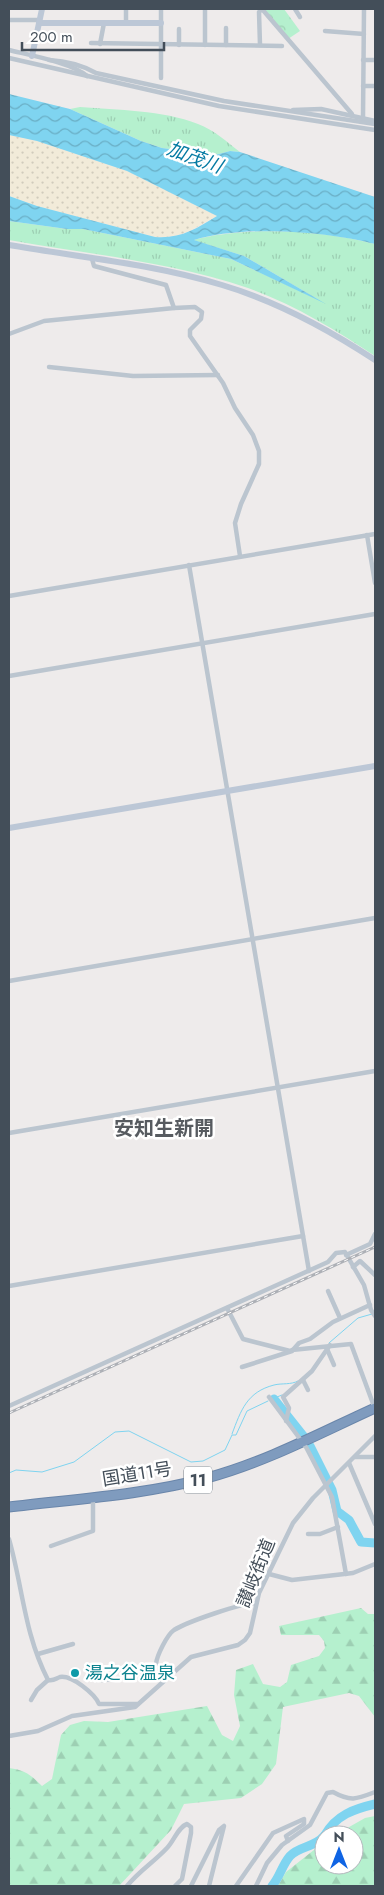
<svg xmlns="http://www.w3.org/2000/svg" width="384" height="1895" viewBox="0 0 384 1895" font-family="Jost,'Noto Sans JP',sans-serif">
  <defs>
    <pattern id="grass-tufts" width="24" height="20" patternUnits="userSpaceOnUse" patternTransform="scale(1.25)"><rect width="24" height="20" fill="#b5f0ce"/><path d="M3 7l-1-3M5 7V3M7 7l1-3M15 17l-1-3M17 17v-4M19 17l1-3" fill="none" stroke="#9dcfb3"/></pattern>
    <pattern id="forest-firs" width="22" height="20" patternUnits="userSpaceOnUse" patternTransform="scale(1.25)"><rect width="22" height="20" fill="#b5f0ce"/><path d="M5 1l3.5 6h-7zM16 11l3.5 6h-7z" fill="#9dcfb3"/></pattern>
    <pattern id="sand-dots" width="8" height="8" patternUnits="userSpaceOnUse" patternTransform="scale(1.25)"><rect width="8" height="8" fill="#f2ebd9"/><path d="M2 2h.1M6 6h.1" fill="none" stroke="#d1cbbc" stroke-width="1.8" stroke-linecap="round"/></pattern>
    <pattern id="park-crowns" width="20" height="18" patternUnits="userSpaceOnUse" patternTransform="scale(1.25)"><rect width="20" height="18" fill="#b5f0ce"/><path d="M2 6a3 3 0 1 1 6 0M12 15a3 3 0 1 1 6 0" fill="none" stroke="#9dcfb3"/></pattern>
    <pattern id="water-waves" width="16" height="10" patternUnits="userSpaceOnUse" patternTransform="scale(1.25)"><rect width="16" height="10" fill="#7fd4f0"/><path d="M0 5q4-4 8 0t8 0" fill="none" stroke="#6aaec5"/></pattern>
  </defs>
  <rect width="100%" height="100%" fill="#eeebeb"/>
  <g fill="url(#grass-tufts)">
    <path d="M80 107C118 110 162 110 198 124 214 130 227 142 240 152L230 151 215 155 162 148 141 141 70 109Z"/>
    <path d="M9 221 67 229H83L231 259 319 300 244 256 193 240C247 226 321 230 375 244V356C336 330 293 304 248 288 171 262 88 254 9 240Z"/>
  </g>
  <g fill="url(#forest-firs)">
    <path d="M361 1608 368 1614H375V1717L359 1696 349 1693 283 1707 276 1764 262 1784 241 1798 184 1804 171 1830 119 1886H9V1768C25 1770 31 1775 42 1786L52 1779 61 1735 70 1725 84 1721 108 1722 207 1706 222 1735 233 1741 240 1726 234 1695 236 1670 253 1664 263 1684 280 1687 287 1682 291 1665 319 1656 325 1648 324 1641 319 1635H281L279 1626Z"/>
    <polygon points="375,1816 375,1886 278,1886 286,1872 324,1842 324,1865 354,1865 354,1835 335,1835 365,1818"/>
  </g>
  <path fill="url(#sand-dots)" d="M9 135 37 141 127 171 217 216C195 228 181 239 155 237L37 206 9 196Z"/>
  <polygon fill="url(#park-crowns)" points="262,9 284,9 300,31 288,39"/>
  <path fill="url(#water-waves)" d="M9 94 70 109 141 141 162 148 215 155 230 151 240 152 375 197V244C326 231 243 225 194 240L244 256 326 304 231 259 83 229H67L9 221V196L37 206 155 237C180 239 196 229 217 216L127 171 37 141 9 135Z"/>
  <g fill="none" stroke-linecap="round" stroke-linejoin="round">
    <g stroke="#7fd4f0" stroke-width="1">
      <polyline points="329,1343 358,1318 372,1314"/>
      <polyline points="272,1399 282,1395"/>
      <path d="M232 1434C241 1410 247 1392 274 1385 282 1383 291 1385 298 1381"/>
      <polyline points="9,1473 16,1470 42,1472 74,1462 115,1432 129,1431 191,1462 203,1461 225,1450 232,1435 236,1435 247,1411 268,1401"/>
    </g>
    <g stroke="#7fd4f0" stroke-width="9">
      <polyline points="274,1399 305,1438"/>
      <polyline points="310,1446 332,1490 337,1511 349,1520 361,1542 375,1543"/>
      <path d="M325 1835C336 1815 354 1809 375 1804"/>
      <path d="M272 1886C280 1877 282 1865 290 1856 299 1846 316 1847 324 1836"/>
    </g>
    <g stroke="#6a86aa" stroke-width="11">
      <path id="highway" d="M9 1507C75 1499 143 1495 207 1478 266 1462 320 1433 375 1408"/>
    </g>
    <g stroke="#bbc5cf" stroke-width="4.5">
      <polyline points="126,9 126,23"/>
      <polyline points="161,9 161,78"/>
      <polyline points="205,9 205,45"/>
      <polyline points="295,9 300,17"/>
      <polyline points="9,20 40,20"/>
      <polyline points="226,28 226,45"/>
      <polyline points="179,29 179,45"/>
      <polyline points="325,31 364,34"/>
      <polyline points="91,43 282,46"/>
      <polyline points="100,44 104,23"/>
      <polyline points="260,45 259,12 262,9 352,114"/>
      <path d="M9 50C29 55 73 63 87 76"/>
      <polyline points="9,58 219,106 375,130"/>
      <path d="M49 60C66 61 82 65 96 73L224 101 375 124"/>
      <polyline points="363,60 375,60"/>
      <polyline points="363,86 375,86"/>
      <polyline points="293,110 321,109 375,121"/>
      <polyline points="363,117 364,9"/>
      <polyline points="174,308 195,307 202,312 201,319 190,330 190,336 223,383 235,408 253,435 259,451 259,464 241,504 235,523 240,556"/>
      <polyline points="9,334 44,321 174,308 166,285 94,266 92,259"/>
      <polyline points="49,367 133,376 218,375"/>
      <polyline points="367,535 375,583"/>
      <polyline points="189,565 309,1271"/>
      <polyline points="9,596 375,534"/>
      <polyline points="9,676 375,614"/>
      <polyline points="9,981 375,918"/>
      <polyline points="9,1133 375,1071"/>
      <polyline points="346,1255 370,1244 375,1234"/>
      <polyline points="353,1267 360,1261 375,1275"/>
      <polyline points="9,1286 303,1236"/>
      <polyline points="328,1291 340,1318"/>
      <polyline points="227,1308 243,1339 290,1351"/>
      <polyline points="327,1349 334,1365"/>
      <polyline points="292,1350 351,1344 375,1409"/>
      <polyline points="242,1367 292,1351 299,1343 310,1339 333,1322 370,1305"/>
      <polyline points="303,1380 308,1390"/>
      <polyline points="269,1397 306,1447 332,1497 346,1574"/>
      <polyline points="9,1406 328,1262 336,1253 345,1252 364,1285 371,1310 375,1316"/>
      <polyline points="286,1421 289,1408 283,1397 312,1371 330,1345"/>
      <polyline points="355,1457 375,1457"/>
      <polyline points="349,1463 375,1524"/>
      <polyline points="308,1534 320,1534 338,1527"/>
      <path d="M9 1539C23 1588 24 1633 48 1680 54 1681 55 1679 60 1677 72 1675 95 1694 99 1704H137"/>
      <polyline points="51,1546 93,1531 93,1498"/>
      <polyline points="269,1574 292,1580 353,1573 375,1564"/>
      <polyline points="38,1654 73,1644"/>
      <path d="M100 1680C117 1679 143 1678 156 1664 157 1655 167 1635 174 1630 187 1622 241 1603 256 1603"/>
      <polyline points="31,1700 37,1690 48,1680"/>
      <polyline points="9,1736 38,1731 72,1716 135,1707 191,1657 238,1645 245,1640 250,1633 259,1593 293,1523 313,1498 375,1436"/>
      <path d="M127 1886C139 1871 154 1862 167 1848 174 1841 178 1827 187 1824L191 1827V1833L182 1879 175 1886"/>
      <polyline points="191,1886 219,1830 224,1826 209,1886"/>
      <polyline points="236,1886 273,1833 304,1819 304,1824 286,1836 288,1841"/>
      <path d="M256 1886 267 1863 282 1845 310 1825 327 1793 333 1792C351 1802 357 1799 375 1792"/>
    </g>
    <g stroke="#bcc7d6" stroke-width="6">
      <polyline points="39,23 161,23"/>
      <polyline points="32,56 42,9"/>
      <path d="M9 245C79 257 153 264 222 285 276 301 328 329 375 360"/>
      <polyline points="9,828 375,766"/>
    </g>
    <use href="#highway" stroke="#7f9bbe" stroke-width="9"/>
    <g stroke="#adb0b6" stroke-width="3">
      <polyline id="rail" points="9,1413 375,1247"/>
    </g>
    <use href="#rail" stroke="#fff" stroke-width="1" stroke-dasharray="4" stroke-linecap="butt"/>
  </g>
  <circle fill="#0f9aa8" stroke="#fff" stroke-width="2" cx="75" cy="1673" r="5"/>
  <g text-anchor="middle" stroke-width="5" stroke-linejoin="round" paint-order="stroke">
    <rect fill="#fff" stroke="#7b838b" stroke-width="1" x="184" y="1466.5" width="28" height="27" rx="4"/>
    <g font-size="16" font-weight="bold" fill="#434e59">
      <text x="198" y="1486">11</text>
    </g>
    <g font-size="18" fill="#434e59" stroke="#fff">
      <text transform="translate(137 1474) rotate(-9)" y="6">国道11号</text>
      <text transform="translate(256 1573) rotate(-68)" y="6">讃岐街道</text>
    </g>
    <g font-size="18" fill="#0d838f" stroke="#fff" text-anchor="start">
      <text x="85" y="1679">湯之谷温泉</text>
    </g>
    <g font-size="19" font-style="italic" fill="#057ba3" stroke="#fff">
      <text transform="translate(195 157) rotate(20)" y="7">加茂川</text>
    </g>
    <g font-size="20" font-weight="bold" fill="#575b60" stroke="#fff">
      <text x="164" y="1135">安知生新開</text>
    </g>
  </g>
  <rect width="384" height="1895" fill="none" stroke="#434e59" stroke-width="20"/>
  <g transform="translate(339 1850)"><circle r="24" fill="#ffffff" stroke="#b4b8bd"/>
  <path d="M0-4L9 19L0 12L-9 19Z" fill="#0f64e4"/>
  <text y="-8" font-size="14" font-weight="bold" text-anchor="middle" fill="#434e59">N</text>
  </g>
  <path d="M22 42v8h142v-8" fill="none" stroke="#434e59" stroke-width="2.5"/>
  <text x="30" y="42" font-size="15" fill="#434e59" stroke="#ffffff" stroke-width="4" paint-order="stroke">200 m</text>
</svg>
